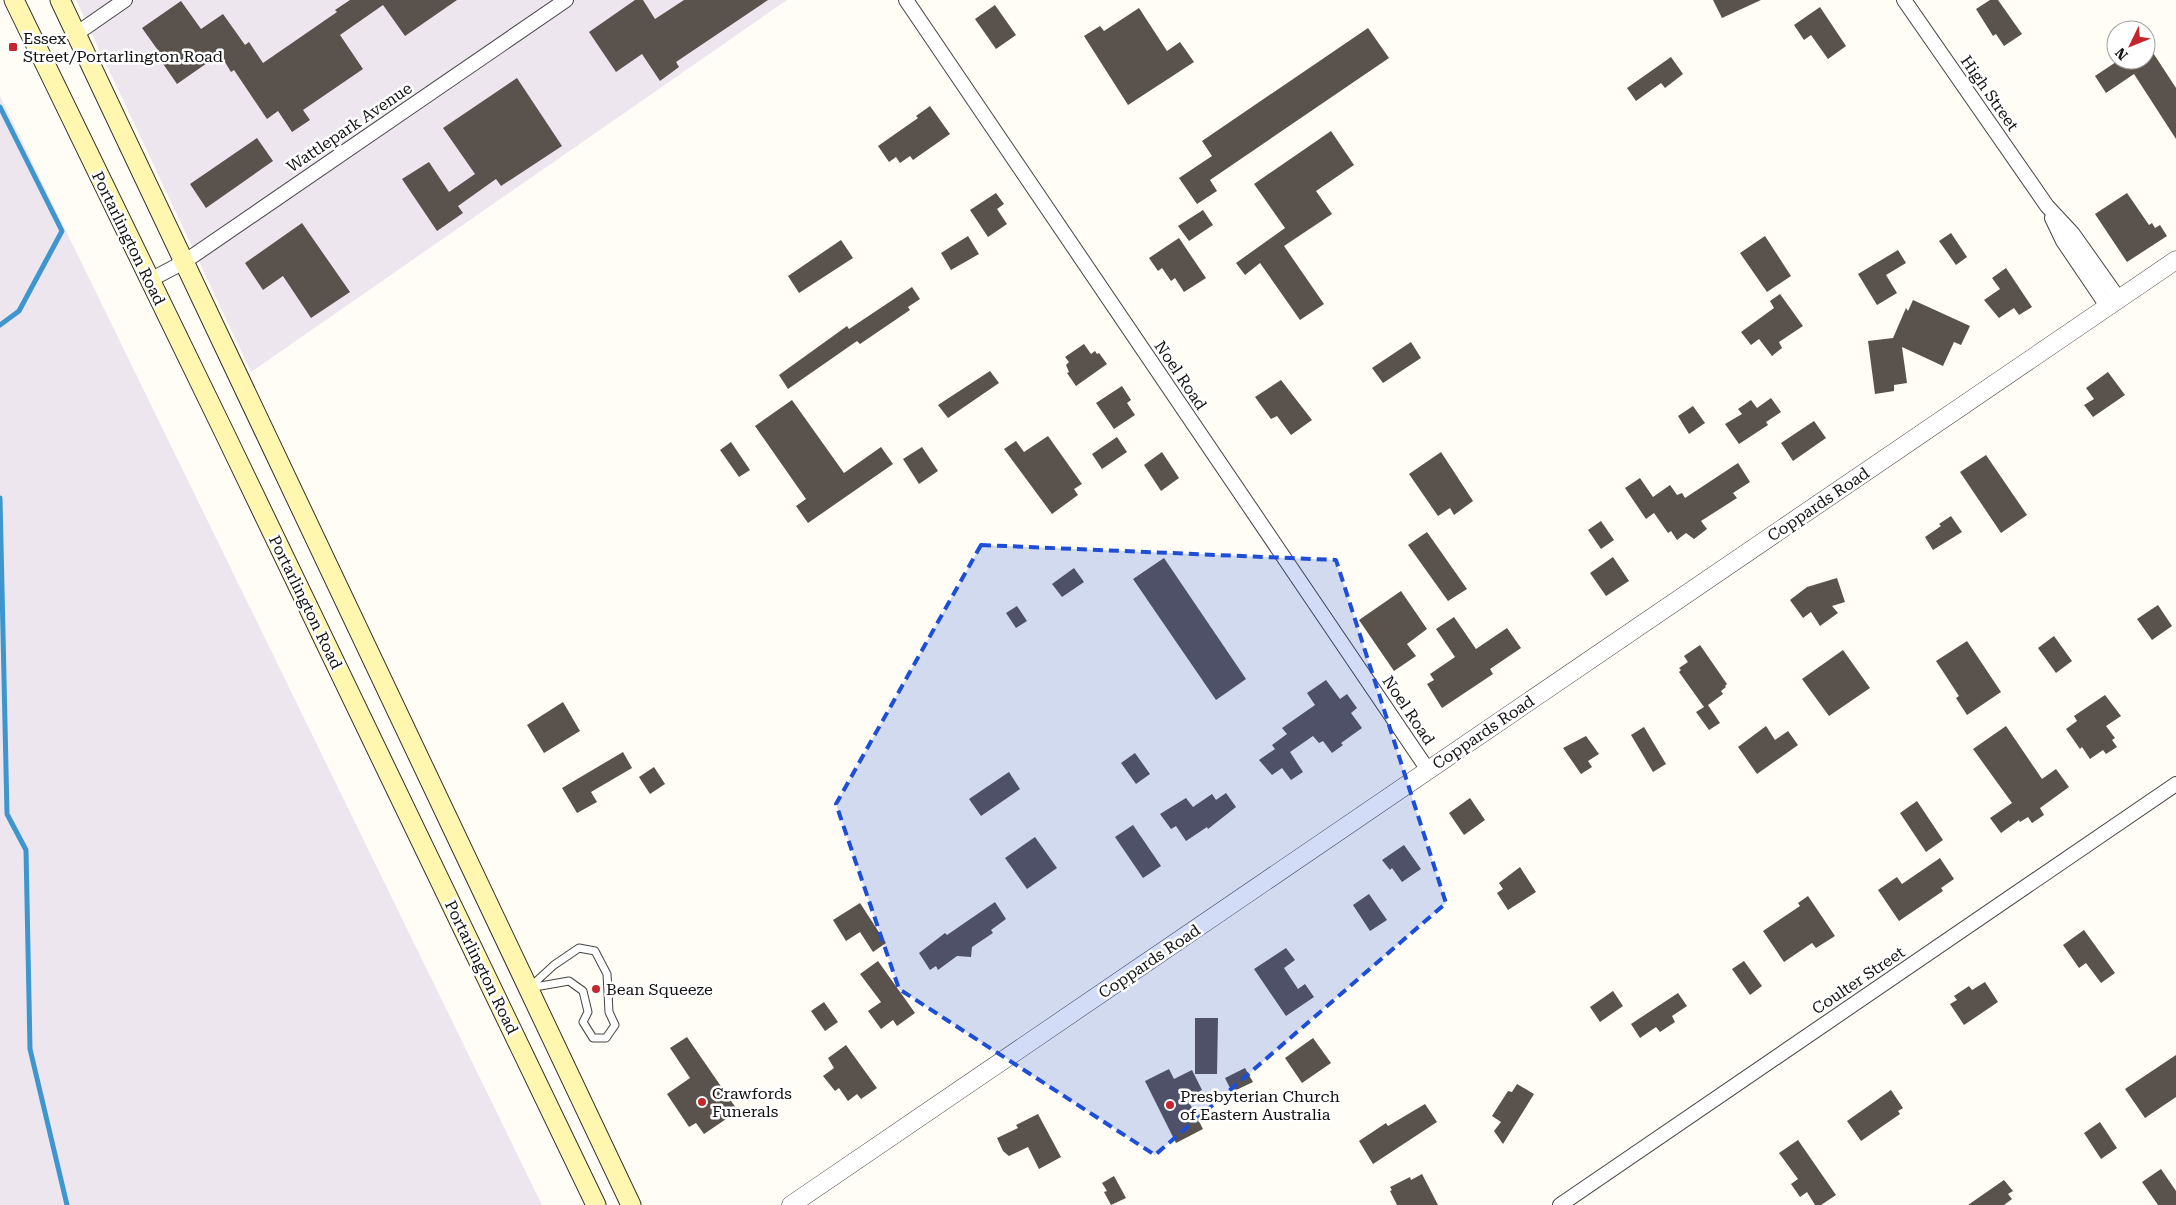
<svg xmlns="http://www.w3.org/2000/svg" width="2176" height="1205" viewBox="0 0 2176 1205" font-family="'Roboto Serif',serif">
  <rect width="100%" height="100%" fill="#fffdf5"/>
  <g fill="#eee6ef">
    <polygon points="76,0 787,0 251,372"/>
    <polygon points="0,96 542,1205 0,1205"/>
  </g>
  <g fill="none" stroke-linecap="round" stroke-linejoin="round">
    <g stroke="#3f96cf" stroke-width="5">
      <polyline points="0,107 62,231 19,311 0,325"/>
      <polyline points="0,498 7,814 26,850 30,1049 67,1205"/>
    </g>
  </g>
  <g fill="#5a524d">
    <polygon points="350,0 457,0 405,36 383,5 340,35 363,69 303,110 310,120 292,132 278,111 267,119 234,70 231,72 220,54 177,84 159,58 162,56 142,28 181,1 201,29 223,14 245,45 249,42 263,63 337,12 335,10"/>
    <polygon points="635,0 643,0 655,19 684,0 768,0 676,62 679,67 660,81 642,54 616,72 589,32"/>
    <polygon points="1713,0 1761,0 1722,18"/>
    <polygon points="1990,0 1998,0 2022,34 2004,46 1996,34 1993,36 1976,9"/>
    <polygon points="995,5 1016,35 996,49 975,19"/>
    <polygon points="1820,7 1846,46 1828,59 1811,35 1804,40 1794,25"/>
    <polygon points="1139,8 1167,51 1180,42 1194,62 1128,105 1084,36 1100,26 1104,31"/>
    <polygon points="1368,28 1389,58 1210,180 1217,191 1197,204 1179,178 1212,156 1202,141"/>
    <polygon points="2146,42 2176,88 2176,139 2134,74 2106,93 2095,76 2119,60 2146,60"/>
    <polygon points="1671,57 1683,74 1665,88 1661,83 1636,101 1627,88"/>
    <polygon points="517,78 562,146 501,186 496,179 458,206 463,213 437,231 402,179 429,162 449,192 475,174 443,128"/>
    <polygon points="930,106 950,134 913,160 910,156 900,163 896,157 889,162 878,146 918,118 916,116"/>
    <polygon points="1331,131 1354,165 1316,191 1332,214 1284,246 1324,304 1300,320 1260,263 1245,275 1236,263 1285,228 1254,184"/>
    <polygon points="257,138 273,161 206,208 190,184"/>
    <polygon points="996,193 1004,204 997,209 1007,224 988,237 970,210"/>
    <polygon points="2127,193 2149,225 2152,223 2155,228 2160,225 2167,236 2127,262 2095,214"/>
    <polygon points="1203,210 1213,225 1189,241 1178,226"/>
    <polygon points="302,223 350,292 311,318 283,276 263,290 245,263"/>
    <polygon points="1951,233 1967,257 1956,265 1939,241"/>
    <polygon points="968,236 979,254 951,270 941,253"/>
    <polygon points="1765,236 1791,276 1767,292 1740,253"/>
    <polygon points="1179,238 1206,278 1184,292 1175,278 1171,281 1162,268 1158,271 1149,258"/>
    <polygon points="841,240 853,258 799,293 788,276"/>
    <polygon points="1898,250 1906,263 1886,275 1897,293 1877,305 1858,274"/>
    <polygon points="2006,268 2032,307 2019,315 2014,308 1999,318 1984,300 2000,289 1992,278"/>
    <polygon points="912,287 920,299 908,307 910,310 860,344 857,341 788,389 779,375 847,326 849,329"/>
    <polygon points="1780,294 1803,326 1779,342 1782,348 1772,356 1759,339 1751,345 1741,332 1774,308 1770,301"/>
    <polygon points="1913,300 1970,326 1961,345 1954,342 1943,366 1902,347 1907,383 1894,385 1894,391 1875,394 1868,341 1893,338 1906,308 1908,311"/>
    <polygon points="1411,342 1421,358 1383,383 1372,368"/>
    <polygon points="1084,344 1091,354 1095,351 1097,354 1099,353 1107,364 1076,386 1067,373 1069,372 1066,365 1069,362 1065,357"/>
    <polygon points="990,371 999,383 948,418 938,405"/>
    <polygon points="2108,372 2125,395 2093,417 2084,405 2094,399 2086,388"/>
    <polygon points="1281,380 1312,420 1291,435 1277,416 1271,419 1255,397"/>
    <polygon points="1122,386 1131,400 1127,403 1135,415 1114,429 1096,403"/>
    <polygon points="1771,398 1781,412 1766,422 1768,425 1739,444 1725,424 1742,414 1738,409 1751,400 1757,408"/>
    <polygon points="792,400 844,473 881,447 893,464 808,523 796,506 806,499 755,426"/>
    <polygon points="1693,406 1705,423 1689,434 1678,416"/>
    <polygon points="1814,421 1826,438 1793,461 1781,443"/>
    <polygon points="1048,436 1082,484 1074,489 1078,495 1052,514 1004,449 1016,441 1024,452"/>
    <polygon points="1117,437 1127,452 1102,469 1092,454"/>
    <polygon points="731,442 750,470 739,477 720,450"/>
    <polygon points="922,447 938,471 919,484 903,459"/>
    <polygon points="1162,452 1179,478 1161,491 1144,465"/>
    <polygon points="1441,452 1473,501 1454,515 1450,508 1438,516 1409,474"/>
    <polygon points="1986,455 2027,515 2001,533 1960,472"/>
    <polygon points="1738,463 1750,482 1733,493 1737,498 1701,521 1707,529 1694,539 1686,533 1677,540 1671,531 1668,533 1654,513 1646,519 1625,488 1640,478 1653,497 1670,485 1677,495 1682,493 1685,498"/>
    <polygon points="1951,516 1962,532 1933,550 1925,537 1941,526 1939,524"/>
    <polygon points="1601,521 1614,540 1601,549 1588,530"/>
    <polygon points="1427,532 1467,589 1448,601 1408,545"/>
    <polygon points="1613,557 1629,581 1606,596 1590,573"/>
    <polygon points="1164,558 1246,679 1216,700 1133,579"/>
    <polygon points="1074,568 1084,582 1062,597 1052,584"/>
    <polygon points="1837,578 1845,602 1832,606 1838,613 1820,626 1811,612 1803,618 1790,600 1807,587"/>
    <polygon points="1401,591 1427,629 1407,644 1416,656 1394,671 1359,620"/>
    <polygon points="2158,605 2172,626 2152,640 2137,619"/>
    <polygon points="1017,606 1027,621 1016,628 1006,613"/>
    <polygon points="1454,617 1476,649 1507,628 1521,648 1490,669 1493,674 1442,708 1427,684 1434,680 1430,674 1455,657 1436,629"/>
    <polygon points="2054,636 2072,661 2056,673 2038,648"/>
    <polygon points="1967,641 2001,692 1967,715 1956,698 1959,696 1936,661"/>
    <polygon points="1700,645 1727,684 1725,686 1726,687 1721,691 1723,694 1708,705 1720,723 1709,730 1696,712 1704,707 1679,672 1681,670 1679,668 1688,662 1684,656"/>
    <polygon points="1843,650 1870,688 1829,716 1802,679"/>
    <polygon points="1326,680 1340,699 1347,694 1357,708 1351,713 1362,728 1341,743 1343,745 1332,753 1323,741 1319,743 1313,736 1290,752 1303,772 1291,780 1282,768 1272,775 1259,760 1275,749 1272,745 1287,734 1282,728 1315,705 1307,693"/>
    <polygon points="2105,695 2121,716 2106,726 2115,738 2112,740 2117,747 2106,754 2103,750 2090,759 2082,747 2080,749 2066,729 2077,721 2074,716"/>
    <polygon points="563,702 580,731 544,753 527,725"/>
    <polygon points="1766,726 1775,740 1788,731 1798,745 1757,774 1738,747"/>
    <polygon points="2006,726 2042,779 2056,769 2069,787 2040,808 2044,815 2032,823 2028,817 2020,822 2019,820 2001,833 1990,818 2012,803 1973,749"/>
    <polygon points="1644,727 1666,764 1653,772 1631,735"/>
    <polygon points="1586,736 1599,754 1588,761 1592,767 1581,774 1563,748"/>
    <polygon points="623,752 632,768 591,792 597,802 577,813 562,788"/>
    <polygon points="1135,753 1150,774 1136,784 1121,763"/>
    <polygon points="654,767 665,784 650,794 639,777"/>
    <polygon points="1009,772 1020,789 981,816 969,799"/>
    <polygon points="1226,793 1236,807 1208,829 1207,827 1186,841 1176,826 1171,829 1160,814 1186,798 1193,807 1212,794 1216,800"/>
    <polygon points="1470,798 1485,820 1464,835 1449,813"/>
    <polygon points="1917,801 1943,840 1926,852 1900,813"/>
    <polygon points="1133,825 1161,866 1143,878 1115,837"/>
    <polygon points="1035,837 1057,868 1027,889 1005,858"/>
    <polygon points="1404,845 1421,869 1402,882 1392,868 1390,870 1382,860"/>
    <polygon points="1940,858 1954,879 1941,888 1943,891 1899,921 1878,890 1897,877 1902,884"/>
    <polygon points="1520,867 1536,892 1508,910 1497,893 1503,889 1499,883"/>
    <polygon points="1369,894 1387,920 1370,931 1353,905"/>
    <polygon points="1808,896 1835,936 1816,948 1812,943 1784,962 1763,931 1800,906 1798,903"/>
    <polygon points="995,902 1006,919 991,930 993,933 972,947 971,957 957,956 938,970 936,966 930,970 919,953 945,933 947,935"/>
    <polygon points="860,903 886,943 873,952 860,932 846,941 833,920"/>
    <polygon points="2084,930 2115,973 2101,983 2086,963 2079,968 2063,945"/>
    <polygon points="1286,948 1295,960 1284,968 1298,989 1305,984 1314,997 1286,1016 1254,969"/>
    <polygon points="878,961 915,1013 897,1026 893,1020 881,1029 868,1011 881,1002 860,974"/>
    <polygon points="1744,961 1762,986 1750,995 1732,969"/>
    <polygon points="1985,982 1998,1002 1964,1025 1950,1004 1957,1000 1954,996 1969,986 1972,990"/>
    <polygon points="1613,991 1623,1006 1600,1022 1590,1007"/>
    <polygon points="1678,993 1687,1006 1672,1016 1675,1022 1660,1032 1656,1027 1640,1038 1631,1024"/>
    <polygon points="824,1002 838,1022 825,1031 811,1011"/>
    <polygon points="1195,1018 1218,1018 1217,1074 1195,1074"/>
    <polygon points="687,1037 738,1111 704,1134 696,1123 689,1127 667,1094 690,1078 670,1048"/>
    <polygon points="1313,1038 1331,1063 1302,1083 1285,1058"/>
    <polygon points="846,1045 877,1088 861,1099 857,1094 848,1101 839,1088 835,1091 823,1076 834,1068 828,1058"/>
    <polygon points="2176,1055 2176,1097 2145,1118 2125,1089"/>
    <polygon points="1245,1068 1253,1082 1232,1092 1225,1078"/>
    <polygon points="1169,1069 1174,1079 1192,1070 1202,1090 1187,1098 1203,1129 1176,1143 1145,1081"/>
    <polygon points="1517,1084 1534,1094 1503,1144 1494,1131 1501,1122 1492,1116 1508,1091 1512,1092"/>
    <polygon points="1891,1090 1903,1108 1898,1111 1900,1114 1861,1141 1847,1121"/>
    <polygon points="1425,1104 1437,1122 1373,1164 1359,1141 1386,1123 1388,1126"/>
    <polygon points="1038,1114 1061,1157 1039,1169 1028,1147 1009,1156 1003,1151 997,1138 1018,1128 1016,1125"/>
    <polygon points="2100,1122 2117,1148 2101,1159 2084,1133"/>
    <polygon points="1798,1140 1836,1195 1821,1205 1815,1205 1807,1192 1800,1197 1791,1184 1798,1179 1779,1153"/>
    <polygon points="2161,1169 2176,1191 2176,1205 2158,1205 2142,1182"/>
    <polygon points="1422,1174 1438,1205 1397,1205 1390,1191 1392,1190 1390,1187 1410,1177 1411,1180"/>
    <polygon points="1114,1176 1126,1198 1111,1205 1104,1192 1107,1191 1102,1183"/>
    <polygon points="2004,1180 2013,1191 2008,1194 2012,1199 2004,1205 1968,1205"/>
  </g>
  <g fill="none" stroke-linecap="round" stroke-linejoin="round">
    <g stroke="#444" stroke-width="9">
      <polygon id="service" points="579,948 595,951 607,974 609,1012 615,1025 606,1038 593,1038 583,1022 588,1012 583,991 569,981 529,988 554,965"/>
    </g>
    <g stroke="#444" stroke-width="16">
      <g id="minor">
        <polyline points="906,0 1428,770"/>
        <polyline points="1904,0 2047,206 2073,234 2119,299"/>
        <polyline points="76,34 125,0"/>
        <polyline points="2052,218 2063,241 2107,306"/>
        <polyline points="150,280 184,262 566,0"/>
        <polyline points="1560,1205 2176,784"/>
      </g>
    </g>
    <g stroke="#444" stroke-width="19">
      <polyline id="tertiary" points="791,1205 2176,260"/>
    </g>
    <g stroke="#333" stroke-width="21">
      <g id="secondary">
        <polyline points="14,0 225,434 596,1205"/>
        <polyline points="60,0 631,1205"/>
      </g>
    </g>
    <use href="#service" stroke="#fff" stroke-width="7"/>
    <use href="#minor" stroke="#fff" stroke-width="14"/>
    <use href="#tertiary" stroke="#fff" stroke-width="18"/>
    <use href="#secondary" stroke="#fff6b0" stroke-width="19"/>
  </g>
  <path fill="#1d4ed8" fill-opacity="0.2" stroke="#1d4ed8" stroke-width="4" stroke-dasharray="10 6" stroke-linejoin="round" d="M981 545 1336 560 1446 903 1155 1155 899 989 836 804Z"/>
  <g fill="#c4262e" stroke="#fff" stroke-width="2">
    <rect x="8" y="42" width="10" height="10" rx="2.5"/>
    <circle cx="596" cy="989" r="5"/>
    <circle cx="702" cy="1102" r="5"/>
    <circle cx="1170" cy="1105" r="5"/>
  </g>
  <g text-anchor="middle" stroke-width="5" stroke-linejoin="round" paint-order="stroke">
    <g font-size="16" fill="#111" stroke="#fff" text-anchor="start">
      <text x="23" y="44">Essex<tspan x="23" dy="18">Street/Portarlington Road</tspan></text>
      <text x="606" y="995">Bean Squeeze</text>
      <text x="712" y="1099">Crawfords<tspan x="712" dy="18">Funerals</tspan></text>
      <text x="1180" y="1102">Presbyterian Church<tspan x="1180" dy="18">of Eastern Australia</tspan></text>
    </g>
    <g font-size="16" fill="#111" stroke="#fff">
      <text transform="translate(1990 93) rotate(55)" y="6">High Street</text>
      <text transform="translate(349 127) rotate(-34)" y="6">Wattlepark Avenue</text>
      <text transform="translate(129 238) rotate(64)" y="6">Portarlington Road</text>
      <text transform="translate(1181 375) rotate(56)" y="6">Noel Road</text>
      <text transform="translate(1818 504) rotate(-34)" y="6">Coppards Road</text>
      <text transform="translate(306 602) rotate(64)" y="6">Portarlington Road</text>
      <text transform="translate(1409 710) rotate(56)" y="6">Noel Road</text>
      <text transform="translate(1483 732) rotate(-34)" y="6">Coppards Road</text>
      <text transform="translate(1149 961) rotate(-34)" y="6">Coppards Road</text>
      <text transform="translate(482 967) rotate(64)" y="6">Portarlington Road</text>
      <text transform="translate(1858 980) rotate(-34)" y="6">Coulter Street</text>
    </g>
  </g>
  <g transform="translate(2131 45) rotate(227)"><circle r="24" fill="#ffffff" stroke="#a0a0a0"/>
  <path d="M0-4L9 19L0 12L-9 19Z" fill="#c4262e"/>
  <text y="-8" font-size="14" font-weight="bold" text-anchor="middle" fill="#111111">N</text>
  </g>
</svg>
